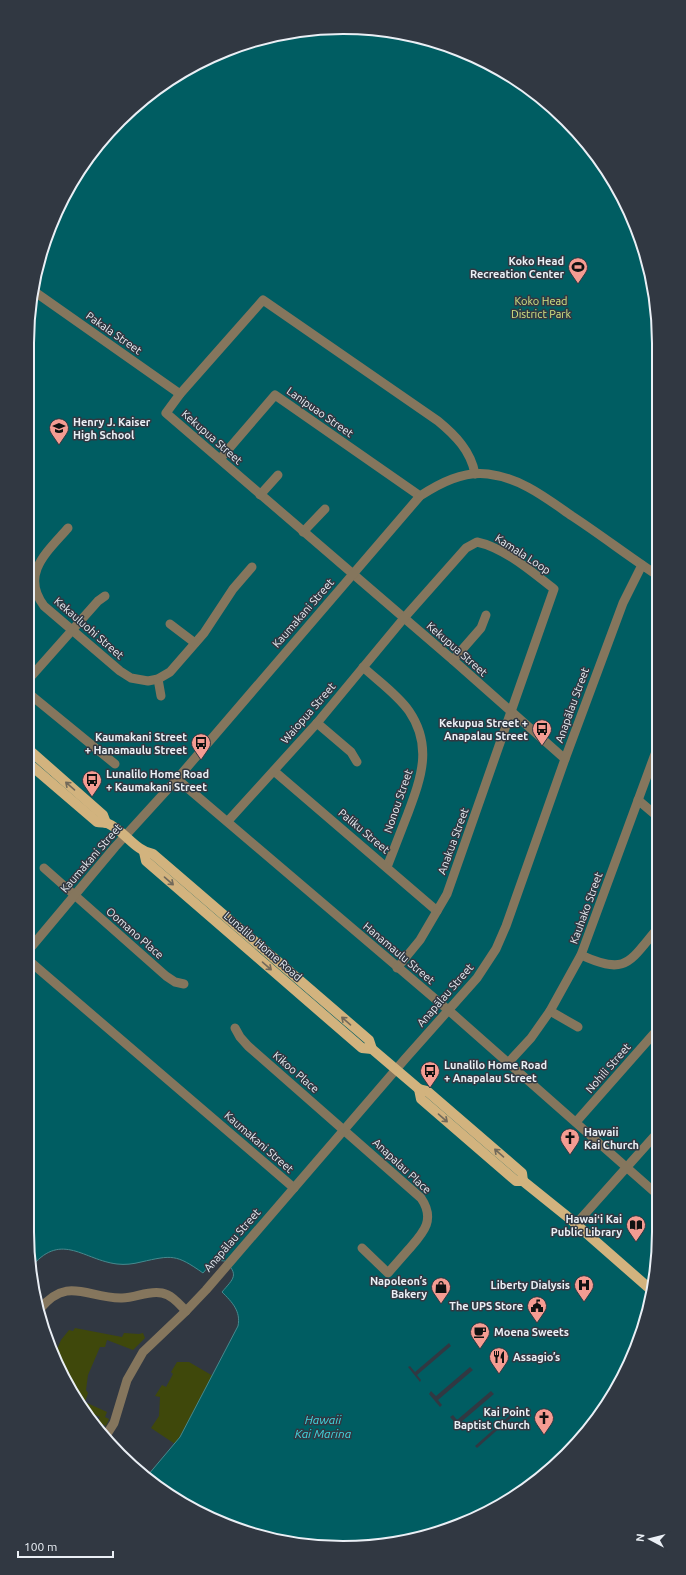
<svg xmlns="http://www.w3.org/2000/svg" width="686" height="1575" viewBox="0 0 686 1575" font-family="Ubuntu,sans-serif">
  <rect width="100%" height="100%" fill="#313842"/>
  <g fill="#3f480b">
    <polygon points="75,1328 122,1337 124,1333 139,1334 143,1333 145,1338 133,1350 107,1340 105,1347 100,1347 88,1375 86,1390 88,1393 85,1402 107,1412 105,1417 109,1419 106,1426 98,1422 100,1417 83,1410 69,1390 54,1356 61,1340 69,1330 73,1331"/>
    <polygon points="177,1362 189,1362 213,1376 184,1430 175,1444 151,1428 159,1416 160,1397 155,1396 162,1385 166,1387 173,1374 171,1372"/>
  </g>
  <path fill="#005d62" stroke="#46898e" d="M323 28 384 30 445 44 519 80 581 135 635 222 656 302 659 1232 642 1334 617 1390 581 1440 501 1506 404 1542 343 1548 282 1542 185 1506 148 1475 180 1437 238 1326C241 1311 232 1302 222 1292 234 1278 239 1275 225 1261L214 1260 203 1273C176 1254 172 1255 141 1262 133 1264 125 1265 117 1264 84 1260 62 1232 33 1265L27 1232V343L44 241 69 185 106 134 151 92 203 59 261 38Z"/>
  <g fill="#313842">
    <polygon points="449,1343 451,1346 417,1375 421,1380 420,1382 408,1367 410,1366 415,1372"/>
    <polygon points="470,1367 473,1370 438,1400 442,1405 440,1407 429,1394 431,1391 436,1396"/>
    <polygon points="491,1391 494,1394 460,1423 464,1429 462,1431 450,1417 453,1415 457,1420"/>
    <polygon points="511,1414 513,1416 477,1448 475,1446"/>
  </g>
  <g fill="none" stroke-linecap="round" stroke-linejoin="round">
    <g stroke="#85765d" stroke-width="9">
      <polyline points="35,292 180,394"/>
      <polyline points="220,459 275,395 420,496"/>
      <path d="M475 474C471 451 455 435 438 421L263 300 180 394 166 413 453 660 565 759"/>
      <polyline points="260,495 278,475"/>
      <path d="M68 528C47 552 20 574 44 606L120 671 131 678 148 681 158 679 170 672 204 633 233 589 252 567"/>
      <polyline points="303,532 325,509"/>
      <polyline points="170,624 195,643"/>
      <polyline points="453,660 481,628 486,615"/>
      <path d="M363 667C378 681 397 694 409 711 433 746 421 778 408 813 401 831 394 849 387 867"/>
      <polyline points="158,679 161,696"/>
      <polyline points="27,681 98,601 105,596"/>
      <polyline points="27,692 115,764"/>
      <polyline points="317,723 351,752 357,762"/>
      <polyline points="274,771 437,911"/>
      <polyline points="177,779 454,1015 659,1196"/>
      <polyline points="638,800 658,817"/>
      <path d="M228 821 317 723 404 618 466 548 477 542C505 548 532 572 554 589L447 894 420 940 397 968"/>
      <polyline points="44,868 166,976 175,982 184,984"/>
      <path d="M27 952 115 847 177 779 420 496C440 483 463 471 488 474 521 478 546 498 572 516 601 535 628 556 657 575"/>
      <path d="M581 955C627 976 629 962 658 928"/>
      <polyline points="27,959 294,1188"/>
      <polyline points="550,1011 578,1027"/>
      <path d="M235 1028 240 1037 248 1046 421 1198C436 1220 423 1233 409 1249 402 1257 395 1265 388 1273L362 1248"/>
      <polyline points="508,1063 531,1038 550,1011 581,955 658,746"/>
      <polyline points="576,1122 658,1029"/>
      <polyline points="576,1224 659,1131"/>
      <path d="M40 1309C68 1275 88 1299 122 1298 136 1298 148 1290 162 1293 172 1295 179 1304 186 1311"/>
      <polyline points="103,1437 107,1434 114,1423 127,1380 143,1352 186,1311 206,1290 405,1059 477,978 496,949 506,926 565,759 623,603 642,565"/>
    </g>
    <g stroke="#d2b37e" stroke-width="10">
      <polyline points="27,748 103,815 106,823"/>
      <path d="M27 762 97 822C100 823 104 822 107 823 124 830 135 851 153 854L369 1040 372 1049 419 1089 427 1091 522 1173 523 1181"/>
      <polyline points="144,852 146,861 362,1048 372,1049"/>
      <polyline points="419,1089 421,1099 516,1181 523,1181 569,1218 650,1289"/>
    </g>
  </g>
  <defs><path id="oneway-shaft" d="M-6 0H5M1.5-3L5.5 0L1.5 3" fill="none" stroke-width="1.6" stroke-linecap="round" stroke-linejoin="round"/></defs>
  <g stroke="#71695a">
    <use href="#oneway-shaft" transform="translate(70 786) rotate(-139)"/>
    <use href="#oneway-shaft" transform="translate(169 881) rotate(41)"/>
    <use href="#oneway-shaft" transform="translate(267 966) rotate(41)"/>
    <use href="#oneway-shaft" transform="translate(346 1021) rotate(-139)"/>
    <use href="#oneway-shaft" transform="translate(443 1118) rotate(41)"/>
    <use href="#oneway-shaft" transform="translate(499 1153) rotate(-139)"/>
  </g>
  <defs>
    <g id="stadium-pin" transform="scale(1)"><path d="M0 17L-7.5 6A9.5 9.5 0 1 1 7.5 6Z" fill="#f59c92" stroke="#313842"/><path d="M0-5a6.5 5 0 1 0 0 10a6.5 5 0 1 0 0-10ZM-3.5-1.8h7v3.6h-7Z" fill="#111"/></g>
    <g id="school-pin" transform="scale(1)"><path d="M0 17L-7.5 6A9.5 9.5 0 1 1 7.5 6Z" fill="#f59c92" stroke="#313842"/><path d="M0-5L7-2L0 1L-7-2ZM-4 1L0 2.5L4 1V4Q0 6-4 4Z" fill="#111"/></g>
    <g id="bus-pin" transform="scale(1)"><path d="M0 17L-7.5 6A9.5 9.5 0 1 1 7.5 6Z" fill="#f59c92" stroke="#313842"/><path d="M-5-6H5V4H4V6H2V4H-2V6H-4V4H-5ZM-3.5-4V0h7V-4ZM-3.5 1.2v1.5H-2V1.2ZM2 1.2v1.5H3.5V1.2Z" fill="#111"/></g>
    <g id="church-pin" transform="scale(1)"><path d="M0 17L-7.5 6A9.5 9.5 0 1 1 7.5 6Z" fill="#f59c92" stroke="#313842"/><path d="M-1.2-6h2.4v3.5h3.3v2.4h-3.3V6h-2.4V-.1h-3.3v-2.4h3.3Z" fill="#111"/></g>
    <g id="library-pin" transform="scale(1)"><path d="M0 17L-7.5 6A9.5 9.5 0 1 1 7.5 6Z" fill="#f59c92" stroke="#313842"/><path d="M-6-4Q-3-5.5-.7-3.5V5Q-3 3-6 4ZM6-4Q3-5.5 .7-3.5V5Q3 3 6 4Z" fill="#111"/></g>
    <g id="hospital-pin" transform="scale(1)"><path d="M0 17L-7.5 6A9.5 9.5 0 1 1 7.5 6Z" fill="#f59c92" stroke="#313842"/><path d="M-5-5h3v3.5h4V-5h3V5h-3V1.5h-4V5h-3Z" fill="#111"/></g>
    <g id="shop-pin" transform="scale(1)"><path d="M0 17L-7.5 6A9.5 9.5 0 1 1 7.5 6Z" fill="#f59c92" stroke="#313842"/><path d="M-5-2.5h2.3a2.7 3.5 0 0 1 5.4 0H5L5.5 6h-11ZM-1.5-2.5h3a1.5 2.3 0 0 0-3 0Z" fill="#111"/></g>
    <g id="civic-pin" transform="scale(1)"><path d="M0 17L-7.5 6A9.5 9.5 0 1 1 7.5 6Z" fill="#f59c92" stroke="#313842"/><path d="M-.6-6.5H3V-4.5H.6V-3L4-1V1h2V6H-6V1h2V-1L-.6-3ZM-1.2 2.5V6h2.4V2.5Z" fill="#111"/></g>
    <g id="cafe-pin" transform="scale(1)"><path d="M0 17L-7.5 6A9.5 9.5 0 1 1 7.5 6Z" fill="#f59c92" stroke="#313842"/><path d="M-5.5-4.5H6V0H3Q3 3.5 0 3.5H-2.5Q-5.5 3.5-5.5 0ZM3-3.2v2h1.7v-2ZM-6 4.5H4V6H-6Z" fill="#111"/></g>
    <g id="restaurant-pin" transform="scale(1)"><path d="M0 17L-7.5 6A9.5 9.5 0 1 1 7.5 6Z" fill="#f59c92" stroke="#313842"/><path d="M-5-6h1v4h1v-4h1v4h1v-4h1v5L-1.5 .5V6h-2V.5L-5-1ZM5-6V6H3V1.5H1.5Q1.5-4 5-6Z" fill="#111"/></g>
  </defs>
  <g fill-rule="evenodd">
    <use href="#stadium-pin" x="578" y="267"/>
    <use href="#school-pin" x="59" y="428"/>
    <use href="#bus-pin" x="542" y="729"/>
    <use href="#bus-pin" x="201" y="743"/>
    <use href="#bus-pin" x="92" y="780"/>
    <use href="#bus-pin" x="430" y="1071"/>
    <use href="#church-pin" x="570" y="1138"/>
    <use href="#library-pin" x="636" y="1225"/>
    <use href="#hospital-pin" x="584" y="1285"/>
    <use href="#shop-pin" x="441" y="1287"/>
    <use href="#civic-pin" x="537" y="1306"/>
    <use href="#cafe-pin" x="480" y="1332"/>
    <use href="#restaurant-pin" x="499" y="1357"/>
    <use href="#church-pin" x="544" y="1418"/>
  </g>
  <g text-anchor="middle" stroke-width="3" stroke-linejoin="round" paint-order="stroke">
    <g font-size="11" font-weight="bold" fill="#eaeff5" stroke="#313842" text-anchor="end">
      <text x="564" y="265">Koko Head<tspan x="564" dy="13">Recreation Center</tspan></text>
      <text x="73" y="426" text-anchor="start">Henry J. Kaiser<tspan x="73" dy="13">High School</tspan></text>
      <text x="528" y="727">Kekupua Street +<tspan x="528" dy="13">Anapalau Street</tspan></text>
      <text x="187" y="741">Kaumakani Street<tspan x="187" dy="13">+ Hanamaulu Street</tspan></text>
      <text x="106" y="778" text-anchor="start">Lunalilo Home Road<tspan x="106" dy="13">+ Kaumakani Street</tspan></text>
      <text x="444" y="1069" text-anchor="start">Lunalilo Home Road<tspan x="444" dy="13">+ Anapalau Street</tspan></text>
      <text x="584" y="1136" text-anchor="start">Hawaii<tspan x="584" dy="13">Kai Church</tspan></text>
      <text x="622" y="1223">Hawaiʻi Kai<tspan x="622" dy="13">Public Library</tspan></text>
      <text x="427" y="1285">Napoleon’s<tspan x="427" dy="13">Bakery</tspan></text>
      <text x="570" y="1289">Liberty Dialysis</text>
      <text x="523" y="1310">The UPS Store</text>
      <text x="494" y="1336" text-anchor="start">Moena Sweets</text>
      <text x="513" y="1361" text-anchor="start">Assagio’s</text>
      <text x="530" y="1416">Kai Point<tspan x="530" dy="13">Baptist Church</tspan></text>
    </g>
    <g font-size="11" fill="#d2e585" stroke="#313842">
      <text x="541" y="305">Koko Head<tspan x="541" dy="13">District Park</tspan></text>
    </g>
    <g font-size="11" fill="#eaeff5" stroke="#313842">
      <text transform="translate(114 333) rotate(35)" y="4">Pakala Street</text>
      <text transform="translate(320 412) rotate(35)" y="4">Lanipuao Street</text>
      <text transform="translate(212 437) rotate(41)" y="4">Kekupua Street</text>
      <text transform="translate(523 554) rotate(33)" y="4">Kamala Loop</text>
      <text transform="translate(303 613) rotate(-49)" y="4">Kaumakani Street</text>
      <text transform="translate(89 628) rotate(41)" y="4">Kekauluohi Street</text>
      <text transform="translate(457 649) rotate(41)" y="4">Kekupua Street</text>
      <text transform="translate(572 705) rotate(-70)" y="4">Anapālau Street</text>
      <text transform="translate(308 713) rotate(-49)" y="4">Waiopua Street</text>
      <text transform="translate(398 801) rotate(-71)" y="4">Nonou Street</text>
      <text transform="translate(364 831) rotate(40)" y="4">Paliku Street</text>
      <text transform="translate(453 841) rotate(-70)" y="4">Anakua Street</text>
      <text transform="translate(91 858) rotate(-49)" y="4">Kaumakani Street</text>
      <text transform="translate(586 908) rotate(-70)" y="4">Kauhako Street</text>
      <text transform="translate(135 933) rotate(41)" y="4">Oomano Place</text>
      <text transform="translate(263 946) rotate(41)" y="4">Lunalilo Home Road</text>
      <text transform="translate(399 953) rotate(40)" y="4">Hanamaulu Street</text>
      <text transform="translate(445 995) rotate(-49)" y="4">Anapālau Street</text>
      <text transform="translate(608 1068) rotate(-49)" y="4">Nohili Street</text>
      <text transform="translate(296 1072) rotate(41)" y="4">Kikoo Place</text>
      <text transform="translate(259 1142) rotate(41)" y="4">Kaumakani Street</text>
      <text transform="translate(402 1166) rotate(43)" y="4">Anapalau Place</text>
      <text transform="translate(232 1240) rotate(-49)" y="4">Anapālau Street</text>
    </g>
    <g font-size="12" font-style="italic" fill="#41d7e0" stroke="#313842">
      <text x="323" y="1424">Hawaii<tspan x="323" dy="14">Kai Marina</tspan></text>
    </g>
  </g>
  <path d="M0 0H686V1575H0ZM343 34H343A309 309 0 0 1 652 343V1232A309 309 0 0 1 343 1541H343A309 309 0 0 1 34 1232V343A309 309 0 0 1 343 34Z" fill="#313842" fill-rule="evenodd"/>
  <path fill="none" stroke="#eaeff5" stroke-width="2" d="M343 34H343A309 309 0 0 1 652 343V1232A309 309 0 0 1 343 1541H343A309 309 0 0 1 34 1232V343A309 309 0 0 1 343 34Z"/>
  <g transform="translate(650 1539) rotate(277)" stroke="#313842" stroke-width="3" paint-order="stroke">
  <path d="M0-3L7 15L0 10L-7 15Z" fill="#eaeff5"/>
  <text y="-6" font-size="11" font-weight="bold" text-anchor="middle" fill="#eaeff5">N</text>
  </g>
  <path d="M18 1551v6h95v-6" fill="none" stroke="#eaeff5" stroke-width="2"/>
  <text x="24" y="1551" font-size="12" fill="#eaeff5" stroke="#313842" stroke-width="3" paint-order="stroke">100 m</text>
</svg>
